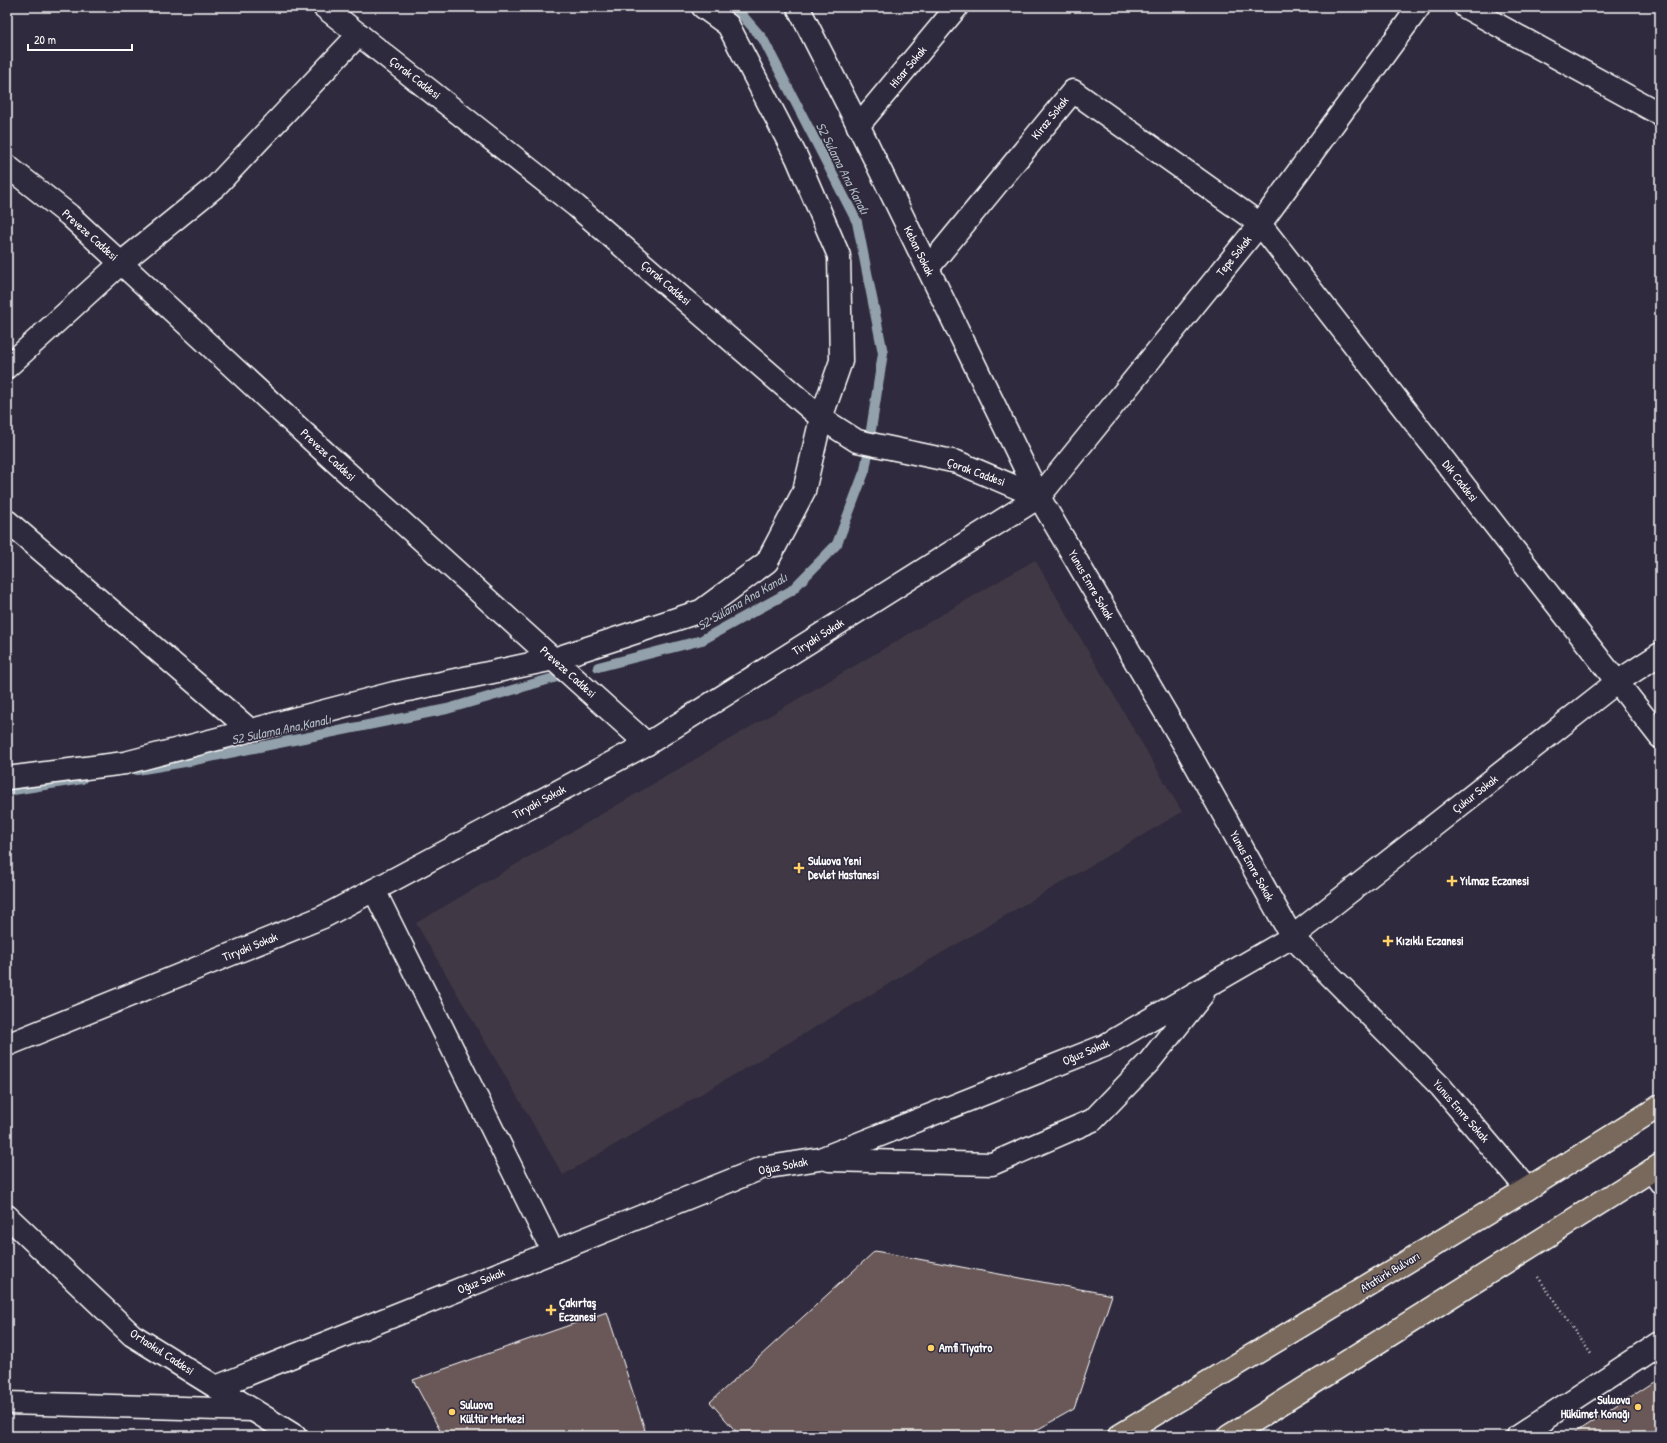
<svg xmlns="http://www.w3.org/2000/svg" width="1667" height="1443" viewBox="0 0 1667 1443" font-family="'Patrick Hand',sans-serif">
  <rect width="100%" height="100%" fill="#2f2a3d"/>
  <filter id="ink" filterUnits="userSpaceOnUse"><feTurbulence type="fractalNoise" baseFrequency=".025" numOctaves="2"/><feDisplacementMap in="SourceGraphic" scale="8" xChannelSelector="R" yChannelSelector="G"/><feConvolveMatrix kernelMatrix="1 2 1 2 8 2 1 2 1" color-interpolation-filters="sRGB"/></filter>
  <g filter="url(#ink)">
    <polygon fill="#413845" points="1035,560 1182,812 563,1175 416,923"/>
    <g fill="none" stroke-linecap="round" stroke-linejoin="round">
      <g stroke="#92a1ac" stroke-width="10">
        <polyline points="735,7 763,39 857,222 883,353 871,430"/>
        <polyline points="598,667 702,640 791,591 837,544 865,470 868,453"/>
        <polyline points="137,770 185,762 447,709 557,677"/>
        <polyline points="7,791 82,779"/>
      </g>
    </g>
    <g fill="#6b5959" stroke="#fff">
      <polygon points="875,1251 1112,1295 1074,1409 1026,1436 740,1436 710,1402"/>
      <polygon points="607,1312 645,1430 634,1436 443,1436 413,1380"/>
      <polygon points="1660,1378 1660,1436 1571,1436"/>
    </g>
    <g fill="none" stroke-linecap="round" stroke-linejoin="round">
      <g stroke="#fff" stroke-width="25">
        <g id="minor">
          <polyline points="324,7 576,206 821,418 857,441 957,462 1039,497"/>
          <polyline points="798,7 863,135 1039,497 1188,751 1292,937 1440,1086 1527,1189"/>
          <polyline points="1465,7 1660,114"/>
          <polyline points="858,126 957,7"/>
          <polyline points="7,166 69,215 330,457 647,744"/>
          <polyline points="928,268 1073,91 1260,224 1660,737"/>
          <polyline points="7,367 121,263 216,186 359,34"/>
          <polyline points="7,521 250,730"/>
          <polyline points="7,778 125,763 394,693 554,659 701,611 767,562 804,491 821,418 841,361 839,256 797,158 728,25 703,7"/>
          <polyline points="374,890 553,1252"/>
          <polyline points="7,1045 323,917 374,890 647,744 1039,497 1260,224 1419,7"/>
          <polyline points="829,1160 992,1164 1093,1120 1149,1062 1203,994"/>
          <polyline points="1652,1170 1660,1182"/>
          <polyline points="7,1216 132,1335 295,1436"/>
          <polyline points="216,1387 762,1168 820,1159 1104,1046 1292,937 1617,682 1660,654"/>
          <polyline points="7,1403 253,1410"/>
          <polyline points="1518,1436 1660,1343"/>
        </g>
      </g>
      <g stroke="#fff" stroke-width="25">
        <g id="major">
          <polyline points="1119,1436 1527,1189 1660,1106"/>
          <polyline points="1229,1436 1660,1165"/>
        </g>
      </g>
      <polyline stroke="#fff" stroke-width="2.5" stroke-dasharray="1 3" stroke-linecap="butt" points="1538,1277 1591,1354"/>
      <use href="#minor" stroke="#2f2a3d" stroke-width="22"/>
      <use href="#major" stroke="#78695c" stroke-width="22"/>
    </g>
  </g>
  <g fill="#ffd166" stroke="#2f2a3d" stroke-width="1.5">
    <path d="M797 862h4v4h4v4h-4v4h-4v-4h-4v-4h4z"/>
    <path d="M1450 875h4v4h4v4h-4v4h-4v-4h-4v-4h4z"/>
    <path d="M1386 935h4v4h4v4h-4v4h-4v-4h-4v-4h4z"/>
    <path d="M549 1304h4v4h4v4h-4v4h-4v-4h-4v-4h4z"/>
    <circle cx="931" cy="1348" r="4"/>
    <circle cx="1638" cy="1407" r="4"/>
    <circle cx="452" cy="1412" r="4"/>
  </g>
  <g text-anchor="middle" stroke-width="3" stroke-linejoin="round" paint-order="stroke">
    <g font-size="12" fill="#fff" stroke="#2f2a3d">
      <text transform="translate(908 67) rotate(-50)" y="4">Hisar Sokak</text>
      <text transform="translate(415 78) rotate(38)" y="4">Çorak Caddesi</text>
      <text transform="translate(1050 118) rotate(-51)" y="4">Kiraz Sokak</text>
      <text transform="translate(90 235) rotate(42)" y="4">Preveze Caddesi</text>
      <text transform="translate(919 251) rotate(64)" y="4">Keban Sokak</text>
      <text transform="translate(1234 256) rotate(-51)" y="4">Tepe Sokak</text>
      <text transform="translate(666 283) rotate(41)" y="4">Çorak Caddesi</text>
      <text transform="translate(328 455) rotate(43)" y="4">Preveze Caddesi</text>
      <text transform="translate(976 472) rotate(20)" y="4">Çorak Caddesi</text>
      <text transform="translate(1460 481) rotate(52)" y="4">Dik Caddesi</text>
      <text transform="translate(1091 585) rotate(60)" y="4">Yunus Emre Sokak</text>
      <text transform="translate(818 637) rotate(-32)" y="4">Tiryaki Sokak</text>
      <text transform="translate(568 672) rotate(42)" y="4">Preveze Caddesi</text>
      <text transform="translate(1475 794) rotate(-38)" y="4">Çukur Sokak</text>
      <text transform="translate(539 802) rotate(-28)" y="4">Tiryaki Sokak</text>
      <text transform="translate(1252 866) rotate(61)" y="4">Yunus Emre Sokak</text>
      <text transform="translate(250 947) rotate(-22)" y="4">Tiryaki Sokak</text>
      <text transform="translate(1086 1052) rotate(-23)" y="4">Oğuz Sokak</text>
      <text transform="translate(1461 1111) rotate(49)" y="4">Yunus Emre Sokak</text>
      <text transform="translate(783 1166) rotate(-11)" y="4">Oğuz Sokak</text>
      <text transform="translate(1390 1272) rotate(-31)" y="4">Atatürk Bulvarı</text>
      <text transform="translate(481 1281) rotate(-22)" y="4">Oğuz Sokak</text>
      <text transform="translate(162 1352) rotate(33)" y="4">Ortaokul Caddesi</text>
    </g>
    <g font-size="12" font-weight="bold" fill="#fff" stroke="#2f2a3d" text-anchor="start">
      <text x="808" y="865">Suluova Yeni<tspan x="808" dy="14">Devlet Hastanesi</tspan></text>
      <text x="1460" y="885">Yılmaz Eczanesi</text>
      <text x="1396" y="945">Kızıklı Eczanesi</text>
      <text x="559" y="1307">Çakırtaş<tspan x="559" dy="14">Eczanesi</tspan></text>
      <text x="939" y="1352">Amfi Tiyatro</text>
      <text x="1630" y="1404" text-anchor="end">Suluova<tspan x="1630" dy="14">Hükümet Konağı</tspan></text>
      <text x="460" y="1409">Suluova<tspan x="460" dy="14">Kültür Merkezi</tspan></text>
    </g>
    <g font-size="13" font-style="italic" fill="#aeb9c0" stroke="#2f2a3d">
      <text transform="translate(843 168) rotate(63)" y="5">S2 Sulama Ana Kanalı</text>
      <text transform="translate(742 601) rotate(-30)" y="5">S2 Sulama Ana Kanalı</text>
      <text transform="translate(281 729) rotate(-12)" y="5">S2 Sulama Ana Kanalı</text>
    </g>
  </g>
  <rect width="1667" height="1443" fill="none" stroke="#2f2a3d" stroke-width="24"/>
  <rect x="12" y="12" width="1643" height="1419" fill="none" stroke="#fff" stroke-width="1.5" filter="url(#ink)"/>
  <path d="M28 44v6h104v-6" fill="none" stroke="#ffffff" stroke-width="2"/>
  <text x="34" y="44" font-size="12" fill="#ffffff" stroke="#2f2a3d" stroke-width="3" paint-order="stroke">20 m</text>
</svg>
